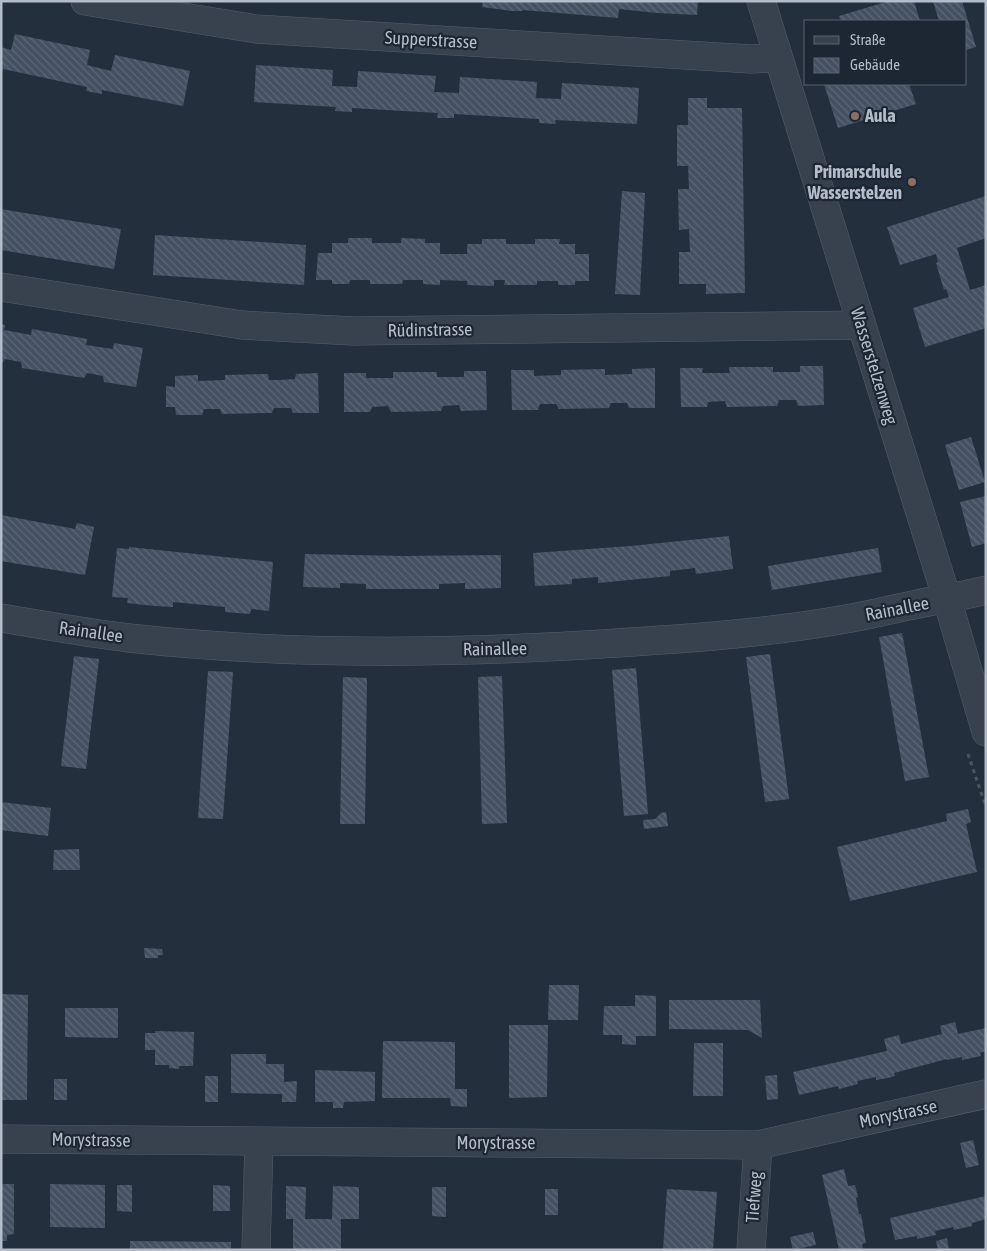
<svg xmlns="http://www.w3.org/2000/svg" width="987" height="1251" viewBox="0 0 987 1251" font-family="'Asap Condensed',sans-serif">
  <defs>
    <pattern id="building-back-hatch" width="6" height="6" patternUnits="userSpaceOnUse" patternTransform="scale(1.25)"><rect width="6" height="6" fill="#455162"/><path d="M-1 5l2 2M0 0l6 6M5-1l2 2" fill="none" stroke="#5d6877"/></pattern>
  </defs>
  <rect width="100%" height="100%" fill="#242f3e"/>
  <g fill="url(#building-back-hatch)">
    <polygon points="483,1 698,1 697,15 657,13 619,9 618,18 523,10 522,11 511,11 482,7"/>
    <polygon points="889,1 914,1 920,21 841,21 839,16"/>
    <polygon points="933,1 962,1 976,47 966,50 966,21 939,21"/>
    <polygon points="15,34 90,50 87,65 111,71 115,55 190,71 183,106 102,90 102,94 86,91 87,87 3,69 1,73 1,47 11,50"/>
    <polygon points="256,65 333,70 332,86 357,87 358,71 436,76 434,92 459,93 460,77 537,82 536,98 561,99 562,83 639,88 637,124 555,120 556,124 539,123 539,119 454,114 454,118 437,118 438,113 352,108 352,112 335,111 336,107 254,102"/>
    <polygon points="824,84 909,84 916,104 838,128"/>
    <polygon points="688,98 707,98 707,108 742,108 745,293 706,294 706,284 679,284 679,252 690,252 689,229 679,230 678,189 689,189 688,166 677,166 677,125 688,125"/>
    <polygon points="622,191 645,193 640,295 615,294"/>
    <polygon points="986,196 986,238 957,248 970,290 986,285 986,328 925,347 913,308 949,297 946,289 944,290 936,263 938,262 936,254 900,265 887,227"/>
    <polygon points="1,209 121,229 114,269 1,250"/>
    <polygon points="155,235 306,245 304,285 153,275"/>
    <polygon points="348,238 372,238 372,243 401,243 401,238 425,239 425,243 440,243 440,254 467,254 467,244 482,244 482,239 506,239 506,244 535,244 535,239 560,239 559,244 575,244 575,254 589,254 589,281 575,281 575,285 558,285 558,281 537,281 537,285 504,285 505,280 494,280 494,286 467,285 467,281 440,280 440,285 423,284 423,280 403,280 402,284 370,284 370,280 350,280 349,284 332,284 332,280 316,280 318,253 332,253 332,243 348,243"/>
    <polygon points="1,324 5,325 4,330 31,335 32,329 87,339 86,345 113,349 114,343 143,348 136,387 104,382 103,376 87,373 84,378 22,368 21,362 5,359 1,365"/>
    <polygon points="800,366 823,366 824,405 798,406 796,400 779,400 777,406 727,407 725,401 708,402 707,407 681,407 680,368 703,368 702,373 730,373 729,367 773,367 773,372 800,372"/>
    <polygon points="655,368 655,408 629,408 627,403 611,403 609,408 559,409 556,404 540,404 538,410 512,410 511,370 534,370 534,376 561,375 561,370 605,369 605,375 632,374 632,369"/>
    <polygon points="464,371 486,371 487,410 461,411 459,405 443,406 441,411 391,412 388,406 372,407 370,412 344,412 344,373 366,373 366,378 393,378 393,372 437,372 437,377 464,377"/>
    <polygon points="318,373 319,413 293,413 291,408 274,408 272,413 222,414 220,409 204,409 202,415 176,415 175,407 166,407 166,386 175,387 175,376 198,375 198,381 225,380 225,375 268,374 269,380 280,380 295,379 296,374"/>
    <polygon points="971,437 985,482 959,490 945,445"/>
    <polygon points="986,496 986,543 972,547 960,502"/>
    <polygon points="1,515 75,529 77,523 94,527 85,575 1,561"/>
    <polygon points="729,536 733,569 696,574 695,568 670,571 670,576 598,583 598,577 572,579 572,584 535,586 533,553 631,546"/>
    <polygon points="129,547 273,562 269,611 251,609 250,614 225,612 225,607 173,602 173,607 155,606 127,603 128,598 112,597 117,548 129,549"/>
    <polygon points="878,548 882,572 772,590 768,566"/>
    <polygon points="305,554 403,556 501,555 501,588 465,589 465,583 439,584 439,589 366,589 366,584 340,583 340,588 303,587"/>
    <polygon points="902,633 929,777 905,781 879,637"/>
    <polygon points="770,654 789,799 765,802 746,657"/>
    <polygon points="74,656 99,659 86,769 61,766"/>
    <polygon points="636,668 648,814 624,816 612,670"/>
    <polygon points="208,671 233,672 223,819 198,818"/>
    <polygon points="502,676 507,823 482,824 478,677"/>
    <polygon points="343,677 367,678 365,824 340,824"/>
    <polygon points="1,802 51,808 48,836 1,830"/>
    <polygon points="968,809 971,822 966,824 977,872 850,901 837,847 947,821 946,814"/>
    <polygon points="666,812 668,826 644,829 643,820 655,819 661,813"/>
    <polygon points="79,849 80,870 53,870 54,850"/>
    <polygon points="144,948 162,949 163,955 158,955 158,958 145,958"/>
    <polygon points="549,985 579,985 578,1020 548,1020"/>
    <polygon points="1,994 28,995 27,1100 1,1100"/>
    <polygon points="635,995 656,996 656,1036 636,1036 636,1045 622,1044 622,1035 603,1035 604,1006 635,1006"/>
    <polygon points="669,1000 760,1000 762,1038 748,1030 669,1029"/>
    <polygon points="65,1008 118,1008 118,1038 65,1037"/>
    <polygon points="955,1022 958,1034 986,1028 986,1051 980,1053 981,1056 962,1060 962,1057 947,1060 947,1059 894,1073 895,1076 888,1078 876,1080 876,1077 857,1081 858,1084 839,1089 838,1086 799,1095 793,1072 887,1051 884,1039 899,1035 901,1044 942,1034 940,1026"/>
    <polygon points="509,1025 548,1025 547,1097 509,1098"/>
    <polygon points="155,1031 194,1032 193,1066 179,1066 179,1069 169,1068 169,1065 155,1065 155,1050 145,1050 145,1033 156,1033"/>
    <polygon points="383,1041 455,1042 455,1089 467,1089 467,1107 451,1106 450,1098 382,1098"/>
    <polygon points="694,1043 723,1043 723,1096 693,1096"/>
    <polygon points="231,1054 266,1054 266,1064 284,1064 284,1082 297,1081 296,1102 282,1102 282,1094 231,1093"/>
    <polygon points="315,1070 375,1072 375,1101 344,1102 343,1108 333,1108 333,1102 315,1102"/>
    <polygon points="777,1075 778,1099 767,1100 765,1076"/>
    <rect x="205" y="1076" width="13" height="26"/>
    <rect x="54" y="1079" width="13" height="21"/>
    <polygon points="973,1140 979,1165 966,1168 960,1143"/>
    <polygon points="844,1169 848,1186 855,1185 858,1197 856,1198 859,1214 861,1214 866,1243 862,1244 863,1250 839,1250 834,1227 822,1175"/>
    <polygon points="1,1184 14,1184 14,1234 7,1235 7,1241 1,1241"/>
    <polygon points="50,1184 105,1185 105,1228 50,1227"/>
    <polygon points="117,1185 132,1185 132,1212 117,1211"/>
    <polygon points="213,1185 230,1186 230,1211 213,1211"/>
    <polygon points="286,1186 306,1187 305,1219 332,1219 333,1186 359,1187 359,1219 341,1219 341,1250 293,1250 293,1219 286,1219"/>
    <polygon points="432,1187 446,1187 446,1217 432,1216"/>
    <rect x="545" y="1189" width="13" height="26"/>
    <polygon points="667,1189 717,1192 713,1250 663,1250"/>
    <polygon points="986,1196 986,1219 972,1223 972,1226 954,1230 953,1227 935,1231 936,1235 917,1239 917,1236 895,1240 890,1218"/>
    <polygon points="813,1232 816,1245 793,1250 790,1237"/>
    <polygon points="947,1238 949,1250 938,1250 936,1241"/>
    <polygon points="130,1241 231,1242 231,1250 130,1250"/>
  </g>
  <g fill="none" stroke-linecap="round" stroke-linejoin="round">
    <g stroke="#565f6c" stroke-width="29">
      <g id="minor">
        <polyline points="85,1 256,29 751,59 778,58"/>
        <polyline points="761,1 947,599 986,732"/>
        <polyline points="1,287 242,325 353,331 861,325"/>
        <path d="M1 618C44 625 86 633 129 638 284 655 446 654 602 644 681 639 761 634 840 620 866 616 892 609 918 604 940 599 963 596 986 590"/>
        <polyline points="1,1139 758,1145 986,1094"/>
        <polyline points="256,1250 259,1142"/>
        <polyline points="751,1250 758,1145"/>
      </g>
    </g>
    <polyline stroke="#44595c" stroke-width="3" stroke-dasharray="4 4" stroke-linecap="butt" points="968,754 986,807"/>
    <use href="#minor" stroke="#38414e" stroke-width="28"/>
  </g>
  <g fill="#8d6e63" stroke="#1d2633" stroke-width="2">
    <circle cx="855" cy="116" r="5"/>
    <circle cx="912" cy="182" r="5"/>
  </g>
  <g text-anchor="middle" stroke-width="4.5" stroke-linejoin="round" paint-order="stroke">
    <g font-size="18" fill="#b4bcc9" stroke="#1d2633">
      <text transform="translate(431 40) rotate(3)" y="6">Supperstrasse</text>
      <text transform="translate(430 330) rotate(-1)" y="6">Rüdinstrasse</text>
      <text transform="translate(874 366) rotate(73)" y="6">Wasserstelzenweg</text>
      <text transform="translate(897 609) rotate(-11)" y="6">Rainallee</text>
      <text transform="translate(91 632) rotate(8)" y="6">Rainallee</text>
      <text transform="translate(495 649) rotate(-1)" y="6">Rainallee</text>
      <text transform="translate(898 1114) rotate(-12)" y="6">Morystrasse</text>
      <text transform="translate(91 1140) rotate(1)" y="6">Morystrasse</text>
      <text x="496" y="1149">Morystrasse</text>
      <text transform="translate(754 1197) rotate(-86)" y="6">Tiefweg</text>
    </g>
    <g font-size="18" font-weight="bold" fill="#b4bcc9" stroke="#1d2633" text-anchor="start">
      <text x="865" y="122">Aula</text>
      <text x="902" y="178" text-anchor="end">Primarschule<tspan x="902" dy="21">Wasserstelzen</tspan></text>
    </g>
  </g>
  <rect width="987" height="1251" fill="none" stroke="#b4bcc9" stroke-width="5"/>
  <rect x="804" y="20" width="162" height="65" fill="#1d2633" stroke="#59626f"/>
  <rect x="814" y="36" width="25" height="8" fill="#38414e" stroke="#59626f"/>
  <text x="850" y="45" font-size="15" fill="#b4bcc9">Straße</text>
  <rect x="814" y="58" width="25" height="15" fill="url(#building-back-hatch)" stroke="#59626f"/>
  <text x="850" y="70" font-size="15" fill="#b4bcc9">Gebäude</text>
</svg>
